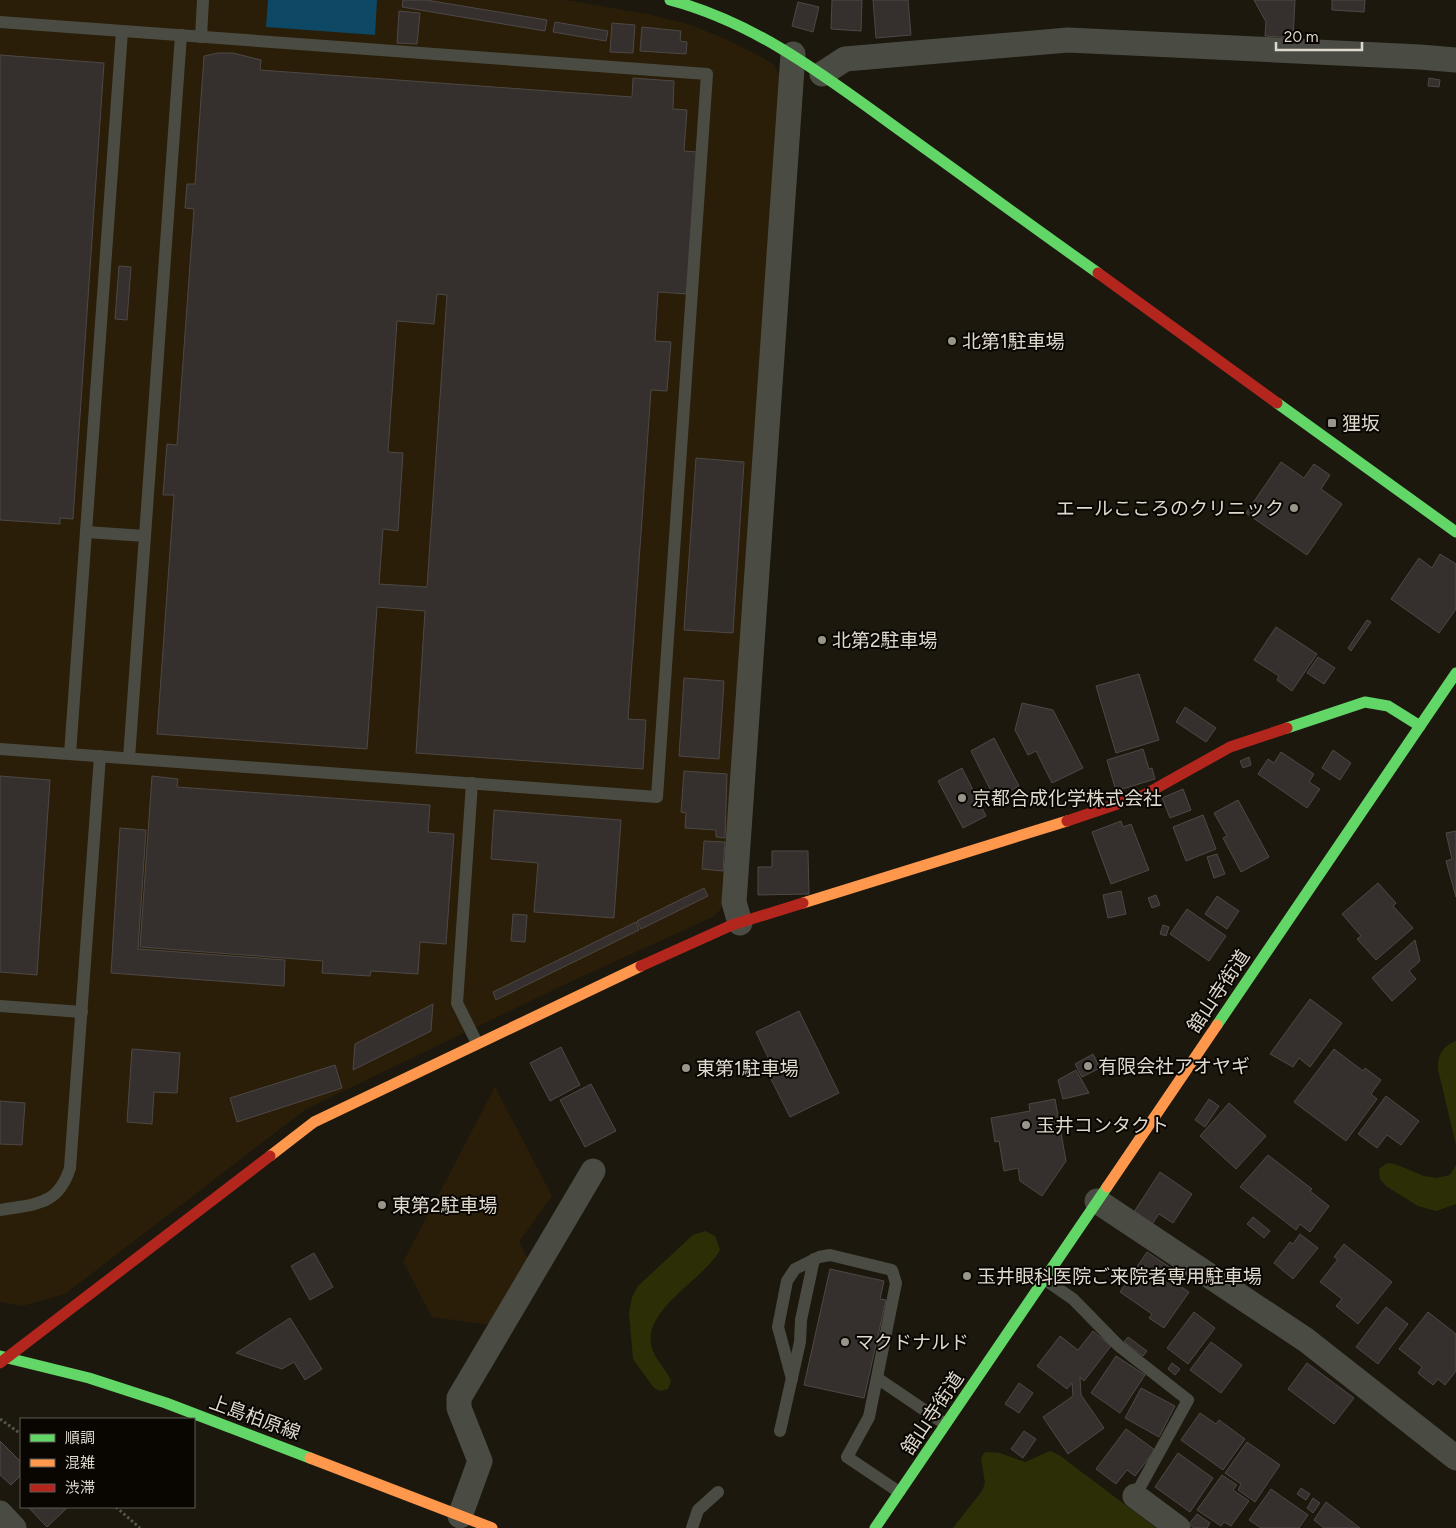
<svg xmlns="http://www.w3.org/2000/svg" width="1456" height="1528" viewBox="0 0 1456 1528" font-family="Figtree,'Noto Sans JP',sans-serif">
  <rect width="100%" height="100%" fill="#1c180e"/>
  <g fill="#2a1e08">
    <polygon points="0,0 566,0 647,14 688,24 726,39 763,58 774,65 780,76 723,906 715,916 572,981 306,1109 65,1294 22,1306 0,1302"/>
    <polygon points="495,1087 552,1196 519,1242 529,1261 491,1325 432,1317 403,1262"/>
  </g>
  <g fill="#2c2f06">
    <path d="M1456 1041V1145L1438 1069C1438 1054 1442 1047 1456 1041Z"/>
    <polygon points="1387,1163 1395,1164 1424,1176 1436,1178 1450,1175 1456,1165 1456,1204 1436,1211 1418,1206 1386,1186 1380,1179 1379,1169"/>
    <path d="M705 1231 715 1236 720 1250C703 1281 637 1312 653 1351 657 1362 667 1370 671 1381L668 1389 660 1391 654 1388 633 1359 629 1313 632 1297 638 1286 693 1235Z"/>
    <polygon points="1050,1451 1059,1455 1156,1528 953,1528 982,1491 985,1483 981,1458 985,1452 1000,1453 1025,1462"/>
  </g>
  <polygon fill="#0d4864" points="268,0 377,0 375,35 266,27"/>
  <g fill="#35302d" stroke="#4e4846" fill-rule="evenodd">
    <polygon points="403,0 426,0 547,20 545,31 402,7"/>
    <polygon points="832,0 862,0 861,31 831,29"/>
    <polygon points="873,0 908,0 911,35 876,38"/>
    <polygon points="1254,0 1295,0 1293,38 1265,36 1266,22"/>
    <polygon points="1332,0 1365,0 1364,12 1332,10"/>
    <polygon points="798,2 819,7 813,32 792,26"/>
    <polygon points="399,11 420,13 417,44 397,43"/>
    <polygon points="555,22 608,31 606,41 553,32"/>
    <polygon points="612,23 635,25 633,53 610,52"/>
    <polygon points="642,27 681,31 680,41 687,42 686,54 640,51"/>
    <path d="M218 53H233L261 60 260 70 632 97 633 78 674 81 673 109 687 110 684 151 698 152 688 294 658 292 655 341 671 342 667 391 651 390 628 719 646 720 643 769 416 753 425 611 377 607 367 749 157 734 174 495H163L167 444 177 445 194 209 185 208 187 184H195L204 56ZM437 294 447 295 427 587 379 584 383 529 398 531 403 453 388 452 397 321 434 324Z"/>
    <polygon points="0,55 104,63 73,519 60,518 60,524 0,520"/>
    <polygon points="1429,78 1440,80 1439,87 1428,86"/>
    <polygon points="119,266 131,267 127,320 115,319"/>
    <polygon points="696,458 744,462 733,633 684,630"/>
    <polygon points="1281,462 1304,478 1314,464 1330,475 1321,489 1342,504 1307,555 1246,513"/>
    <polygon points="1440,554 1456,564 1456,609 1439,633 1391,599 1419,558 1432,568"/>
    <polygon points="1367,620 1371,622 1351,651 1348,648"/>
    <polygon points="1276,627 1317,654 1292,691 1277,680 1279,676 1254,660"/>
    <polygon points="1318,657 1335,668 1324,684 1307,673"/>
    <polygon points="1139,674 1159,740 1116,753 1096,686"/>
    <polygon points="684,678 724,681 719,759 679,756"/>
    <polygon points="1022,703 1053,710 1083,768 1052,783 1036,751 1028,755 1015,730"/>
    <polygon points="1185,707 1216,728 1206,742 1176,722"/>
    <polygon points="994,738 1019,786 995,799 971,751"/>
    <polygon points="1143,749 1149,769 1152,768 1155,779 1116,791 1107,760"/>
    <polygon points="1333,750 1351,763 1340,780 1322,768"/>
    <polygon points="1281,752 1314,774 1309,782 1320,789 1307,808 1258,774 1268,759 1274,763"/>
    <polygon points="1249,757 1251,765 1243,768 1240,761"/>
    <polygon points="962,768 986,816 963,828 938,781"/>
    <polygon points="684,771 727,774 725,838 716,837 716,830 685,828 686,813 681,812"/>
    <polygon points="0,776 50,780 37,975 0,972"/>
    <polygon points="152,776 178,779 177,787 430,805 428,832 454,834 446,944 420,942 418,974 371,971 370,976 322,973 323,961 140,947"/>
    <polygon points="1183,789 1191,810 1170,818 1162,798"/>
    <polygon points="1238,800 1269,857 1241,872 1223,838 1227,836 1214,813"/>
    <polygon points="494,810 621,820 614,918 534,912 538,863 491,859"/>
    <polygon points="1203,815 1216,849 1186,861 1173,827"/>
    <polygon points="1121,821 1123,827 1131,824 1149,870 1111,884 1092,832"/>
    <polygon points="120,828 146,830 138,949 285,960 284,986 111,973"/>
    <polygon points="1456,831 1456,897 1446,861 1452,859 1446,833"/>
    <polygon points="704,841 725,842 723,871 702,869"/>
    <polygon points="772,851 808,851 809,894 758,895 758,867 772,867"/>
    <polygon points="1217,854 1225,874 1214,878 1207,857"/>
    <polygon points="1378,883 1396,903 1393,906 1413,928 1376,960 1357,939 1361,936 1342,914"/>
    <polygon points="704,888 708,896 641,929 637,921"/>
    <polygon points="1121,891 1126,914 1108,918 1103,895"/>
    <polygon points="1156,895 1160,905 1152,908 1148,898"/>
    <polygon points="1217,896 1239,911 1227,929 1205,914"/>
    <polygon points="1187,909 1226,936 1209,961 1170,934"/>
    <polygon points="513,914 527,915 525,942 511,941"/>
    <polygon points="636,922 639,930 496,1000 493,992"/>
    <polygon points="1163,925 1169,927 1166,936 1160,934"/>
    <polygon points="1415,940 1420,961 1409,971 1416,979 1392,1001 1372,978"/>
    <polygon points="1310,999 1342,1023 1310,1067 1299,1058 1293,1067 1270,1054"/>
    <polygon points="433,1004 431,1031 353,1070 355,1044"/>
    <polygon points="799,1011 839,1093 790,1117 768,1073 774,1070 756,1032"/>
    <polygon points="561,1047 580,1085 550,1101 530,1063"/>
    <polygon points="132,1049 180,1053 177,1093 154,1092 152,1124 127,1122"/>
    <polygon points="1334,1049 1363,1071 1365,1068 1381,1080 1371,1094 1377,1099 1346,1141 1294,1102"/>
    <polygon points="1093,1054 1100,1068 1082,1077 1075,1064"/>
    <polygon points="335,1065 342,1088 237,1122 230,1098"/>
    <polygon points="1076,1070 1089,1093 1063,1099 1058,1080"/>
    <polygon points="591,1084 616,1131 585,1147 560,1100"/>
    <polygon points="1386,1096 1419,1121 1401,1145 1387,1135 1377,1148 1358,1134"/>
    <polygon points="1055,1099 1066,1161 1042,1196 1020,1181 1018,1168 1004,1171 999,1141 995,1142 991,1118 1030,1111 1029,1104"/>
    <polygon points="1209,1099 1219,1106 1205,1127 1195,1120"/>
    <polygon points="0,1101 25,1103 22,1145 0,1144"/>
    <polygon points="1229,1103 1266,1136 1236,1169 1200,1136"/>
    <polygon points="1268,1155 1312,1189 1310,1191 1329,1206 1310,1232 1300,1224 1296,1230 1240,1187"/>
    <polygon points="1160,1172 1192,1194 1173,1223 1159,1214 1152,1224 1134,1212"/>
    <polygon points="1253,1217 1270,1231 1264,1238 1247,1224"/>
    <polygon points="1300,1234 1318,1248 1293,1279 1274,1263 1290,1242 1293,1244"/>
    <polygon points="1344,1244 1392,1282 1358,1324 1336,1306 1342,1299 1320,1282 1338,1259 1334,1257"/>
    <polygon points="1147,1252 1174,1270 1168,1278 1189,1292 1164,1328 1149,1318 1152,1314 1120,1292"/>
    <polygon points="314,1253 333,1287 310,1300 291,1266"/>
    <polygon points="830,1269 884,1281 880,1299 886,1300 864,1398 804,1385"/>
    <polygon points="1386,1307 1408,1324 1378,1364 1356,1347"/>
    <polygon points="1194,1312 1215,1328 1188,1364 1167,1348"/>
    <polygon points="1428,1312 1456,1334 1456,1371 1445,1385 1438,1379 1433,1385 1418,1373 1422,1367 1399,1349"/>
    <polygon points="290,1318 322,1369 305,1380 294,1362 282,1369 236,1353"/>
    <polygon points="1093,1331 1111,1346 1084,1381 1080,1377 1081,1395 1104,1428 1068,1454 1043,1417 1073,1396 1072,1383 1067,1389 1037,1366 1060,1336 1078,1350"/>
    <polygon points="1128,1337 1147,1351 1143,1356 1124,1342"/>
    <polygon points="1211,1342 1242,1365 1221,1393 1190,1370"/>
    <polygon points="1116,1356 1145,1375 1120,1413 1091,1393"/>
    <polygon points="1172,1363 1180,1369 1175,1375 1168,1369"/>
    <polygon points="1307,1363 1354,1398 1334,1424 1288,1389"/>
    <polygon points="1019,1383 1033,1393 1019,1413 1005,1404"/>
    <polygon points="1141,1388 1175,1406 1159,1437 1125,1418"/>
    <polygon points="1200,1413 1216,1424 1219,1420 1245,1439 1223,1470 1181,1440"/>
    <polygon points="1126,1429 1155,1450 1135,1476 1127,1470 1116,1484 1096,1469"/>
    <polygon points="1024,1431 1036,1439 1023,1458 1011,1449"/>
    <polygon points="0,1441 21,1462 21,1475 11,1485 0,1475"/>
    <polygon points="1247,1442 1280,1465 1255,1502 1238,1490 1241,1484 1225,1473"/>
    <polygon points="1178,1453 1213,1478 1190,1512 1155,1487"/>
    <polygon points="1222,1475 1237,1485 1233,1490 1249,1501 1231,1526 1224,1522 1221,1526 1197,1510"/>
    <polygon points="1301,1488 1310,1494 1306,1500 1297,1494"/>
    <polygon points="1271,1489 1308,1515 1299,1528 1261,1528 1249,1520"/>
    <polygon points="1313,1498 1320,1503 1313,1513 1307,1508"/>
    <polygon points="1326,1502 1360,1528 1324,1528 1314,1520"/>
    <polygon points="28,1507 68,1507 47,1527"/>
    <polygon points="1197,1514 1210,1523 1207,1528 1194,1528 1189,1524"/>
  </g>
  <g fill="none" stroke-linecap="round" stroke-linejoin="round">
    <g stroke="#55554e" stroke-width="3" stroke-dasharray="2.5 2.5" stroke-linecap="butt">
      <polyline points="0,1419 21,1434"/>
      <polyline points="116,1507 140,1528"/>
    </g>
    <g stroke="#4a4c44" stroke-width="12">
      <polyline points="0,22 707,74 657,797 0,749"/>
      <polyline points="201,37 203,0"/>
      <polyline points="86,532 145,536"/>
      <polyline points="70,754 122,31"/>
      <polyline points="129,758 181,35"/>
      <polyline points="472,783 457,1003 477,1043"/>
      <polyline points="0,1006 82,1012"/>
      <path d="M0 1210C35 1204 58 1206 70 1168L100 756"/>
      <polyline points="1044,1279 1073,1299 1119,1346 1188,1400 1135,1496"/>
      <polyline points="877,1378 945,1424"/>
      <polyline points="792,1379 778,1327 787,1281 795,1269 819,1257 830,1255 892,1270 896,1283 869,1417 847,1457 899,1492"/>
      <polyline points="780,1431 800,1342 801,1320 814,1259"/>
      <polyline points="692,1528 698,1510 718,1492"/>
    </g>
    <g stroke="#4a4c44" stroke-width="25">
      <polyline points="822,74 845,59 1068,40 1420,57 1456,60"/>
      <polyline points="740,923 734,902 793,54"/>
      <polyline points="1097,1201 1306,1340 1456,1458"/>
      <polyline points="1135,1496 1178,1528"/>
      <polyline points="0,1513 14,1528"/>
      <polyline points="460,1516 480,1461 459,1408 459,1398 593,1171"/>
    </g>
    <g stroke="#63d668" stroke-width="11">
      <path d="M670 0C760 24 830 80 905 134 969 180 1033 227 1098 273"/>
      <polyline points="1277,403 1456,532"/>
      <polyline points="1287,728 1365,702 1388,706 1420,726"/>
      <polyline points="1217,1025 1456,673"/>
      <polyline points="0,1356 89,1378 166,1403 310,1458"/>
      <polyline points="875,1528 1107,1187"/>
    </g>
    <g stroke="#ff974d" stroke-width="11">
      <polyline points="803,903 1067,821"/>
      <polyline points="270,1156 314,1122 641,966"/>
      <polyline points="1107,1187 1217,1025"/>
      <polyline points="310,1458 492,1528"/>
    </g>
    <g stroke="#b3261e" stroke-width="11">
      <polyline points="1098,273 1277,403"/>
      <polyline points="1067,821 1144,795 1230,747 1287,728"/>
      <polyline points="641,966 732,925 803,903"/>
      <polyline points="0,1363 270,1156"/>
    </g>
  </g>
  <g fill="#9a958a" stroke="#090602" stroke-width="2">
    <circle cx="952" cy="341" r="5"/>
    <rect x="1327" y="418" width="10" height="10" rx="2.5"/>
    <circle cx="1294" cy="508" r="5"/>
    <circle cx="822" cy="640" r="5"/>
    <circle cx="962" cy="798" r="5"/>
    <circle cx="1088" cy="1066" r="5"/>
    <circle cx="686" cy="1068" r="5"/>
    <circle cx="1026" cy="1125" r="5"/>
    <circle cx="382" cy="1205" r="5"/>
    <circle cx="967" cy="1276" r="5"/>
    <circle cx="845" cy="1342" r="5"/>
  </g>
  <g text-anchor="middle" stroke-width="4" stroke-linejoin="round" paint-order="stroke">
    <g font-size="19" fill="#ded8cd" stroke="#090602" text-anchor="start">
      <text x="962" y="348">北第1駐車場</text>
      <text x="1342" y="430">狸坂</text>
      <text x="1284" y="515" text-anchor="end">エールこころのクリニック</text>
      <text x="832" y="647">北第2駐車場</text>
      <text x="972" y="805">京都合成化学株式会社</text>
      <text x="1098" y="1073">有限会社アオヤギ</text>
      <text x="696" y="1075">東第1駐車場</text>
      <text x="1036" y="1132">玉井コンタクト</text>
      <text x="392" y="1212">東第2駐車場</text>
      <text x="977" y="1283">玉井眼科医院ご来院者専用駐車場</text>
      <text x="855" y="1349">マクドナルド</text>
    </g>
    <g font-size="19" fill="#ded8cd" stroke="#090602">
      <text transform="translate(1218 991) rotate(-56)" y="7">舘山寺街道</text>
      <text transform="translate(932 1413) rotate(-56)" y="7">舘山寺街道</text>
      <text transform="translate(255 1417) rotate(20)" y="7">上島柏原線</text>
    </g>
  </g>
  <rect x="20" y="1418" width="175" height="90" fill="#090602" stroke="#5e5a53"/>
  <rect x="30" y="1434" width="25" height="8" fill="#63d668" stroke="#5e5a53"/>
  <text x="65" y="1443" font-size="15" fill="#ded8cd">順調</text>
  <rect x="30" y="1459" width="25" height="8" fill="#ff974d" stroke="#5e5a53"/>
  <text x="65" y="1468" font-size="15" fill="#ded8cd">混雑</text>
  <rect x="30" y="1484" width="25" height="8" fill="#b3261e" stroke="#5e5a53"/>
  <text x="65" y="1493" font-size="15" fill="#ded8cd">渋滞</text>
  <path d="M1276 42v8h86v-8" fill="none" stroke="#ded8cd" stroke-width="2.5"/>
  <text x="1284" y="42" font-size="15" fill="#ded8cd" stroke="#090602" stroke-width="4" paint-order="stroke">20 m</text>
</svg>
